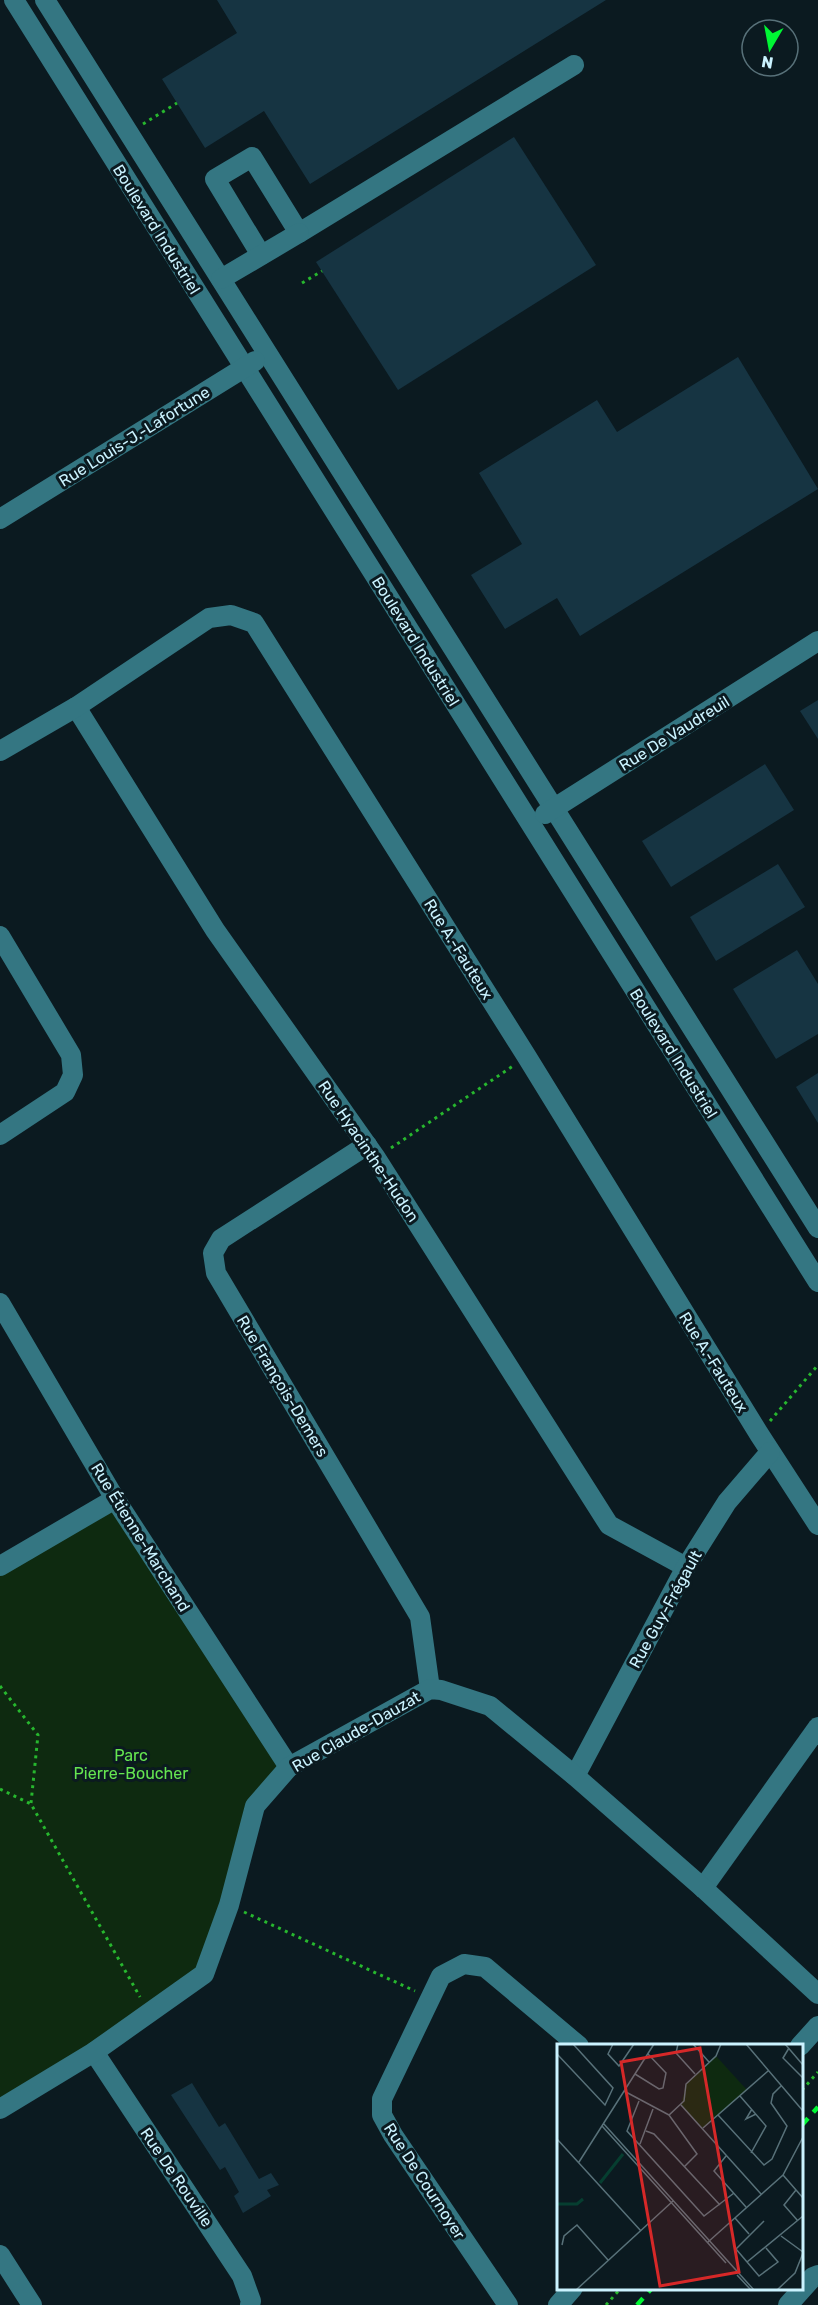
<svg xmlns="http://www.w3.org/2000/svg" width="818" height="2305" viewBox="0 0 818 2305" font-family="Rubik,sans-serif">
  <rect width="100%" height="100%" fill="#0b1a20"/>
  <polygon fill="#0e2a10" points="115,1499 289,1767 255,1806 204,1974 0,2109 0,1566"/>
  <g fill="#163442">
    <polygon points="217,0 606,0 310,184 264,111 205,148 162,79 237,33"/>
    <polygon points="514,137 596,265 398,390 316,262"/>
    <polygon points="738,357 818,489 580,636 557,598 505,629 471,575 522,544 479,473 597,400 617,432"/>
    <polygon points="818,700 818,739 800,711"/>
    <polygon points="765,764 794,810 671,887 642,841"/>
    <polygon points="778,864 805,907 716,961 690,917"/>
    <polygon points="797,950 818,984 818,1034 776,1059 733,989"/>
    <polygon points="818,1073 818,1123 796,1087"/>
    <polygon points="192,2083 219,2127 225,2123 259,2179 271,2173 279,2185 267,2190 271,2196 243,2213 234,2196 239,2192 225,2167 220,2170 171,2095"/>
  </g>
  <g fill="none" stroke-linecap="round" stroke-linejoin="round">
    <g stroke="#27b72e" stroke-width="3" stroke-dasharray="3 4.5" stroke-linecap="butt">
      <polyline points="143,124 177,103"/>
      <polyline points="302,283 322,271"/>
      <polyline points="391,1148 513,1066"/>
      <polyline points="770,1421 818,1365"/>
      <polyline points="0,1686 38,1735 31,1803"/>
      <polyline points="0,1789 31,1804 140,1997"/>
      <polyline points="244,1912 415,1991"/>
      <polyline points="802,2090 818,2072"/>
      <polyline points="606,2305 621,2288"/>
    </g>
    <g stroke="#347682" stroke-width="20">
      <polyline points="14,0 818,1282"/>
      <polyline points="45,0 818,1228"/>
      <polyline points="261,255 215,179 252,157 299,233 574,65"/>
      <polyline points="221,279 299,233"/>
      <polyline points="0,519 255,361"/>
      <polyline points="76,707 215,930 376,1158 609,1525 686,1567"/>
      <polyline points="0,751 76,707 209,618 231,615 254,623 527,1057 759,1434 818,1525"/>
      <polyline points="545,814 818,641"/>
      <polyline points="0,936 71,1055 73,1075 65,1092 0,1135"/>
      <polyline points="367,1145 221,1239 213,1253 216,1273 420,1617 430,1689"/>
      <polyline points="0,1303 115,1499 289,1767"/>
      <polyline points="0,1566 115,1499"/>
      <polyline points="575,1776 686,1567 727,1502 770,1452"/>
      <polyline points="703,1888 818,1727"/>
      <polyline points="800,2046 818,2026"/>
      <polyline points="94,2052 242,2276 251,2301 250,2305"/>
      <polyline points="0,2109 94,2052 204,1974 229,1905 255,1806 289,1767 430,1689 441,1690 490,1706 575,1776 703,1888 818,1994"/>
      <polyline points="0,2255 32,2305"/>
      <polyline points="508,2305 393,2135 382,2115 382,2099 441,1976 464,1964 485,1967 579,2046"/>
      <polyline points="558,2305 573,2288"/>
      <polyline points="788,2305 813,2277 818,2275"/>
    </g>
    <g stroke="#00f634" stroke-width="4.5" stroke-dasharray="9 8" stroke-linecap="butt">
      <polyline points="802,2125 818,2107"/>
      <polyline points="637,2305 652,2288"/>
    </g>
  </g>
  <g text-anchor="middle" stroke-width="6" stroke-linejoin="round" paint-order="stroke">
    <g font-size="16" fill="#cbf3ff" stroke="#0b1a20">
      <text transform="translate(157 229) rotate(58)" y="6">Boulevard Industriel</text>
      <text transform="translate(134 436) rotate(-32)" y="6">Rue Louis-J.-Lafortune</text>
      <text transform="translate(416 641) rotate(58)" y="6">Boulevard Industriel</text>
      <text transform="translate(674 733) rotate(-32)" y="6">Rue De Vaudreuil</text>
      <text transform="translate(459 949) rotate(58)" y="6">Rue A.-Fauteux</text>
      <text transform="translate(674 1053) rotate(58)" y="6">Boulevard Industriel</text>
      <text transform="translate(369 1151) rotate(56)" y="6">Rue Hyacinthe-Hudon</text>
      <text transform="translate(714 1362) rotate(58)" y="6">Rue A.-Fauteux</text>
      <text transform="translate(283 1386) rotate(59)" y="6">Rue François-Demers</text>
      <text transform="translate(141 1537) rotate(58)" y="6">Rue Étienne-Marchand</text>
      <text transform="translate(665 1609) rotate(-61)" y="6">Rue Guy-Frégault</text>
      <text transform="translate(356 1731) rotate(-30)" y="6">Rue Claude-Dauzat</text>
      <text transform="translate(177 2177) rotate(56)" y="6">Rue De Rouville</text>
      <text transform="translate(425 2181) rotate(57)" y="6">Rue De Cournoyer</text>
    </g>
    <g font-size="16" fill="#65e550" stroke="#0b1a20">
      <text x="131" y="1761">Parc<tspan x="131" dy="18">Pierre-Boucher</tspan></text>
    </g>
  </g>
  <g transform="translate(557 2044)">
    <rect width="246" height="246" fill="#0b1a20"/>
    <path d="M159 12 190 46 146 84 124 61 129 40Z" fill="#0e2a10"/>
    <path fill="none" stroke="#063e30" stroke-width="3" d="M43 139 66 110M0 160H20L26 155"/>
    <path fill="none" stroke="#587179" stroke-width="1.5" d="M56 0 51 10 62 22 77 0M121 0 119 9 138 30M136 0 152 18M189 0 246 67M228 0 246 21M232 4 226 14 246 34M0 10 48 61 56 44 16 0M78 30 102 45 106 44 109 29 91 10M67 47 112 71 127 57 129 40 159 12 164 0M183 52 209 82 194 109M82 57 70 87 147 172 177 149M124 61 204 150M195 65 189 75 199 70M112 71 140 110 127 123M161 71 207 121 215 115 230 82 214 59 216 50 224 42M46 79 197 246M45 82 169 219M146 84 211 27M89 87 97 90 163 161M0 95 84 187M83 100 96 65M169 112 157 127 189 163M22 118 97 0M226 131 246 154M239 146 227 161 241 177M178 174 192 190M207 177 179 205 202 232 221 218 209 204M224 192 246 208M151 198 226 131 246 93M5 201 7 192 20 181 51 216M190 218 246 172M180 231 194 246M19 246 116 157M220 246 238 229 246 209"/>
    <path fill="#d62828" fill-opacity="0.15" stroke="#d62828" stroke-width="3" d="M143 4 182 228 103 242 64 18Z"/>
    <rect width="246" height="246" fill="none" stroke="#cbf3ff" stroke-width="3"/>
  </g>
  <g transform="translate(770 48) rotate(190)"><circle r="28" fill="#0b1a20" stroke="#587179" stroke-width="1.5"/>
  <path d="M0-4.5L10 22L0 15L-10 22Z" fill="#00f634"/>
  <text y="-9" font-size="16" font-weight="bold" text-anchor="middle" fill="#cbf3ff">N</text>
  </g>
</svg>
